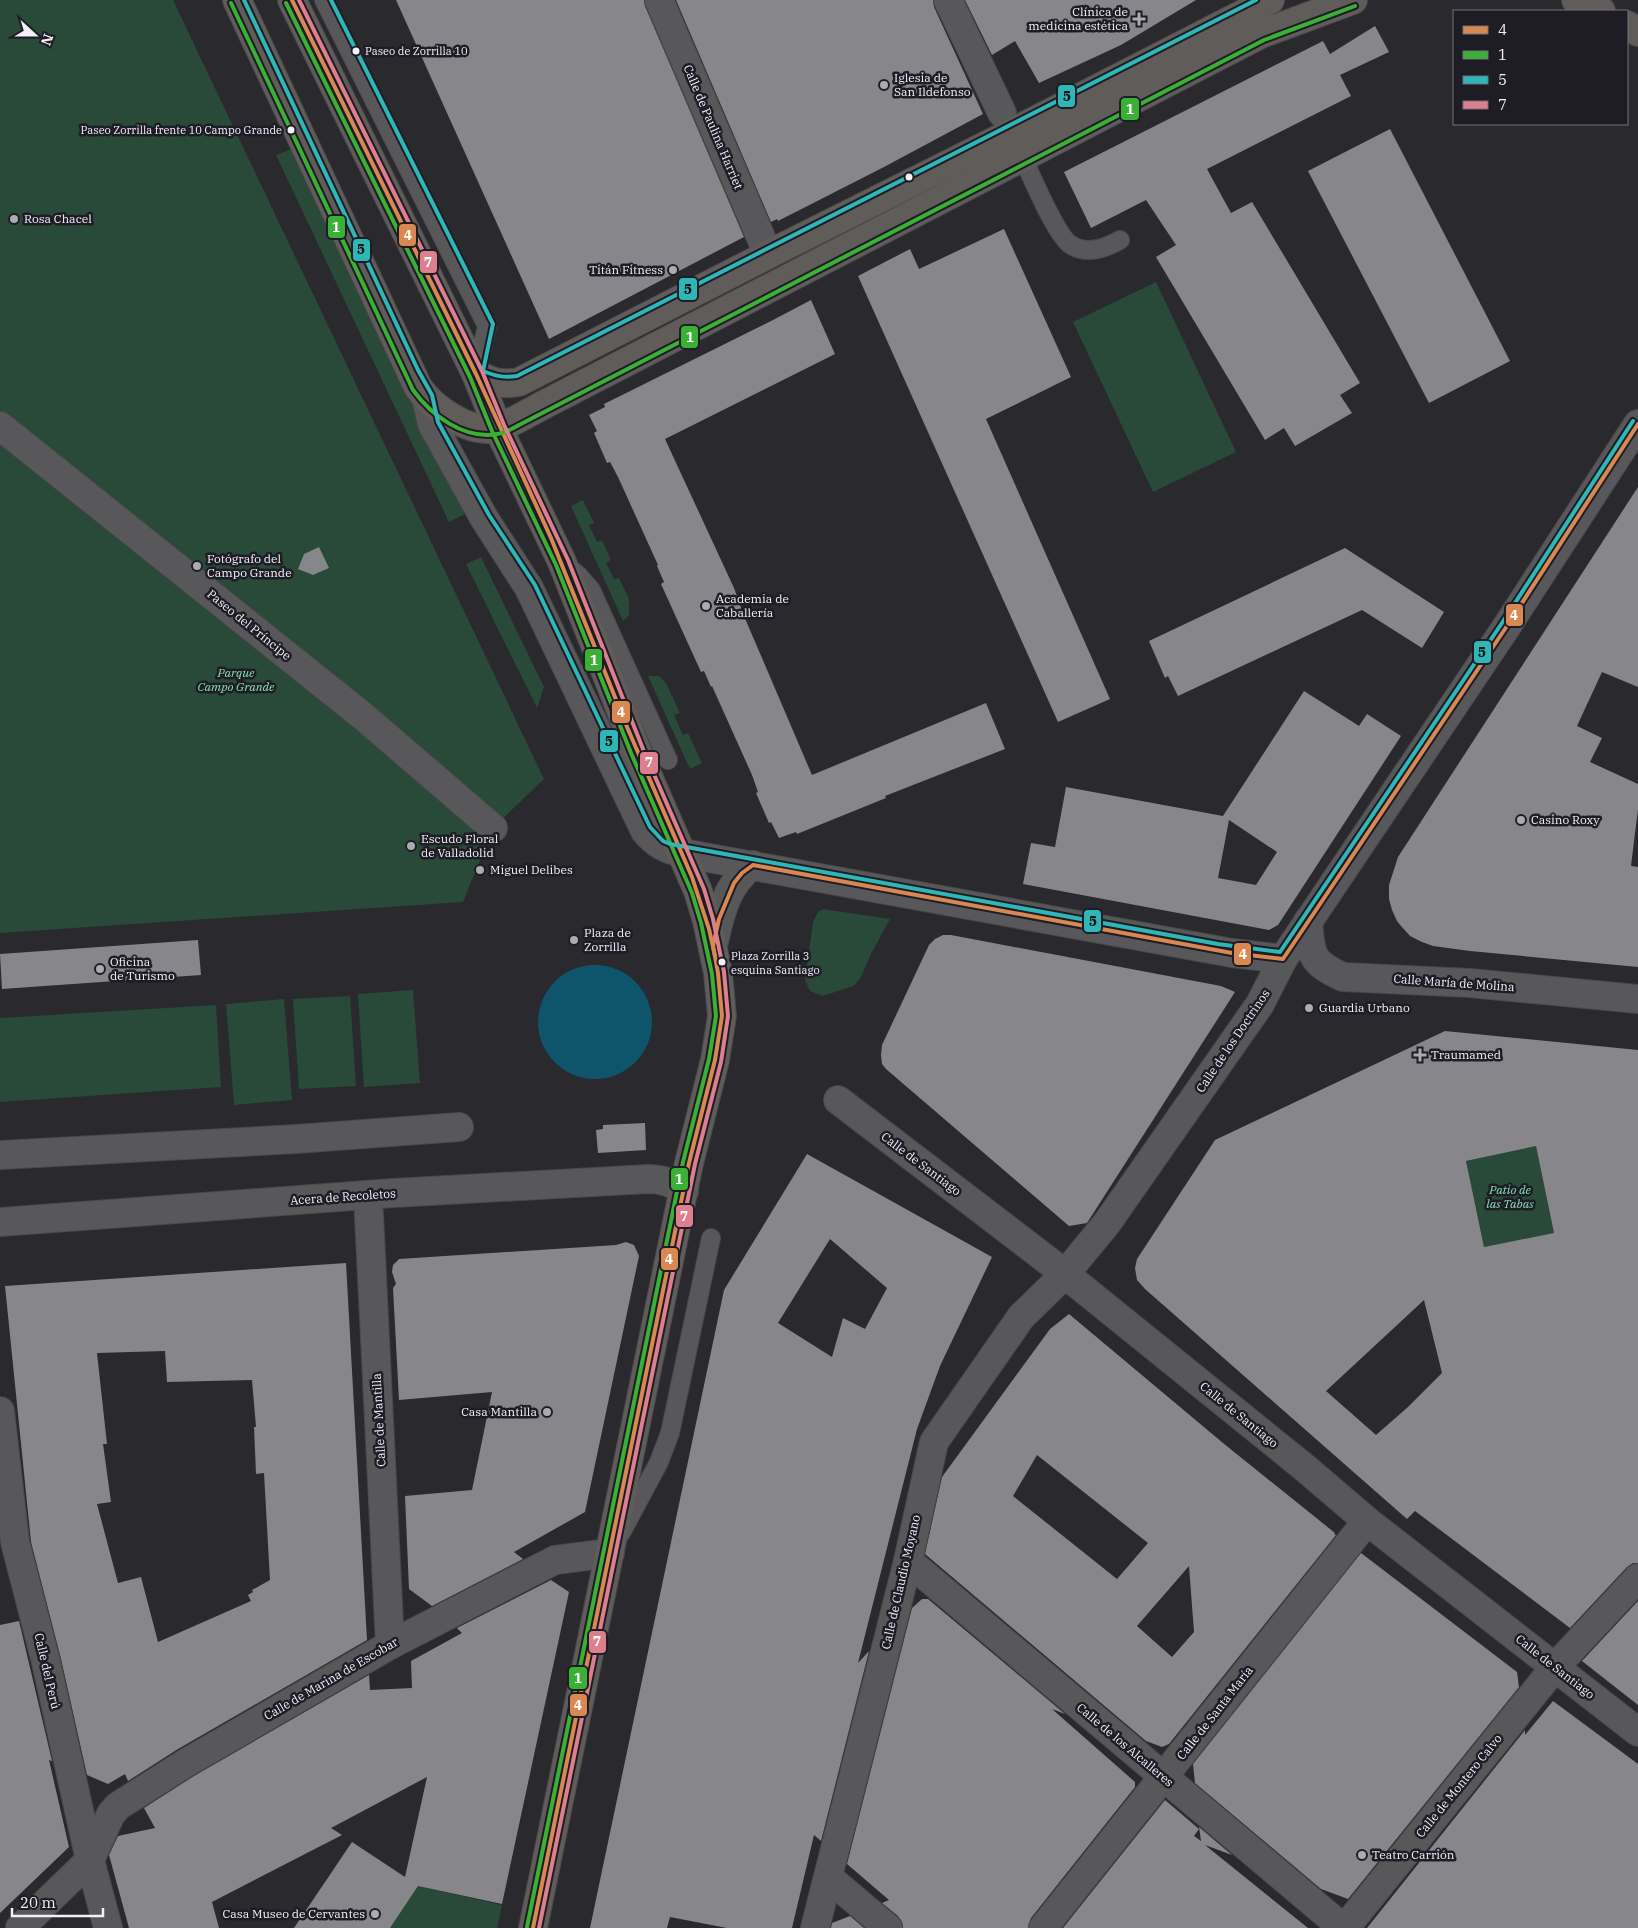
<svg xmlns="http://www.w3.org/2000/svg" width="1638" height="1928" viewBox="0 0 1638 1928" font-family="'IBM Plex Serif',serif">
  <rect width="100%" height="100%" fill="#29292e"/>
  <g fill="#294939">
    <polygon points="0,0 173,0 544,779 493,828 463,902 0,933"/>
    <polygon points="294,148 465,514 449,522 276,155"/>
    <polygon points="1156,282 1236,452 1153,492 1073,322"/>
    <polygon points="583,500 594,523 589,525 597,542 602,540 611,560 606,563 614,579 619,578 629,599 629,615 623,621 571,506"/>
    <polygon points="481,557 544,687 537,708 466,564"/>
    <polygon points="648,676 659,676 666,683 680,713 674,715 683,735 688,733 702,763 690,769"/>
    <polygon points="823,909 890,919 872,952 860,979 853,986 823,996 810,991 805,980 813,922 818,912"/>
    <polygon points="413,990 420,1083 364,1087 358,994"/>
    <polygon points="350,996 356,1086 299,1089 293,999"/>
    <polygon points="284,999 292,1100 234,1105 226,1004"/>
    <polygon points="216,1005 221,1087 0,1102 0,1018"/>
    <polygon points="1536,1146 1554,1233 1484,1247 1466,1161"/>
    <polygon points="418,1886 502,1905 497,1928 390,1928"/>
  </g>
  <circle fill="#0e556c" cx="595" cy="1022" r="57"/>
  <g fill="#86868b" fill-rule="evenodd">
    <polygon points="396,0 644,0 645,6 744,237 549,339"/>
    <polygon points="676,0 933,0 934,7 983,114 884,167 778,221 777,219 771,222"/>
    <polygon points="965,0 1196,0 1121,45 1039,83 1015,41 992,55"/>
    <polygon points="1375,26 1389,52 1340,75 1351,96 1207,169 1231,213 1252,202 1360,383 1340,395 1352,413 1295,446 1284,428 1265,440 1156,257 1176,245 1146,200 1091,228 1064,172 1323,41 1330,54"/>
    <polygon points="1390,129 1510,361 1429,403 1308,171"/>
    <polygon points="1004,229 1071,377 986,419 1110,699 1058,722 858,276 910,249 919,269"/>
    <polygon points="811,300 835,354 665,439 734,588 744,616 812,775 986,703 1005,749 885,796 886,798 797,834 796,832 779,838 771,822 769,823 756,793 758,792 752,775 712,686 711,687 704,671 701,672 661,584 664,582 657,566 658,565 618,477 610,462 607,463 594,433 597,431 589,415 605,407 604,404 773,320"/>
    <polygon points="1638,487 1638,687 1602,672 1577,726 1602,738 1590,762 1638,784 1638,809 1631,866 1638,867 1638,967 1470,951 1433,946 1422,942 1410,936 1401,926 1397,921 1392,910 1389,899 1389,885 1398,857"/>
    <polygon points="319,547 329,568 313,575 298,569 304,554"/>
    <polygon points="1345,548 1444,612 1422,648 1362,610 1178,696 1168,676 1165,678 1149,641"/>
    <path d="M1304 691 1359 726 1367 714 1401 736 1278 925 1269 930 1023 884 1031 843 1055 847 1066 787 1223 816ZM1229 820 1277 852 1256 885 1218 878Z"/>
    <polygon points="943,935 951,935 1221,986 1235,992 1087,1223 1069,1226 886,1069 882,1064 881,1055 882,1045 929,945 935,939"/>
    <polygon points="198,940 201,975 2,989 0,954"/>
    <path d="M1445 1031 1638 1050V1563H1633L1627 1567 1570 1628 1415 1511 1407 1519 1145 1289 1137 1280 1135 1268 1137 1259 1215 1140ZM1536 1146 1554 1233 1484 1247 1466 1161ZM1424 1300 1442 1373 1408 1407 1376 1435 1326 1391Z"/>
    <polygon points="645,1123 646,1150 598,1153 596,1130 603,1129 603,1125"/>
    <path d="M807 1154 992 1257 940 1366 917 1429 858 1663 869 1651 821 1841 814 1835 792 1928H727L670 1917 667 1928H590L724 1290ZM830 1239 887 1288 865 1329 843 1318 832 1357 778 1323Z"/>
    <polygon points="626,1242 634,1245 639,1256 585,1512 514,1552 523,1559 432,1606 409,1589 405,1496 472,1490 492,1392 399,1400 393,1288 396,1284 392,1272 393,1265 399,1259 616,1245"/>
    <path d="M346 1263 367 1640 178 1749 128 1781 125 1774 108 1784 87 1775 61 1659 31 1542 5 1286ZM165 1351 167 1382 252 1380 256 1427H254L256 1474 264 1473 270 1580 252 1590 253 1592 248 1595 251 1601 158 1642 141 1577 118 1583 97 1504 111 1502 103 1444H107L97 1353Z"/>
    <path d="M1069 1314 1223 1443 1335 1533 1334 1534 1336 1535 1169 1744 1162 1747 1146 1741 925 1554 942 1477 1050 1329ZM1037 1455 1148 1543 1117 1579 1013 1496ZM1189 1566 1194 1632 1172 1657 1137 1626Z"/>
    <polygon points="1361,1553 1517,1672 1519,1687 1348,1899 1321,1889 1195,1783 1193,1764"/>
    <polygon points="551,1580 569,1592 502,1904 418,1886 390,1928 294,1928 352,1842 405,1877 427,1777 331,1828 342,1835 212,1902 219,1928 129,1928 109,1855 118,1836 155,1828 144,1808 194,1776 369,1675 370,1690 412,1688 411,1661 462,1633 457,1628"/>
    <polygon points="922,1599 928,1599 1065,1714 1052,1709 1135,1782 1135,1787 1031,1918 1028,1928 903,1928 902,1922 898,1916 882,1903 889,1900 847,1864 912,1608"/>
    <polygon points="1638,1601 1638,1705 1582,1661"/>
    <polygon points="19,1621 52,1761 49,1760 69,1847 0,1913 0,1625"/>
    <polygon points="1553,1701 1638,1764 1638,1928 1367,1928 1525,1730 1525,1735"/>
    <polygon points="1165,1800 1199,1829 1194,1836 1201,1841 1199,1827 1232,1855 1205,1845 1308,1928 1063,1928"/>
    <polygon points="850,1916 864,1928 831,1928 832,1923"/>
  </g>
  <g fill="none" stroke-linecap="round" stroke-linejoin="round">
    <g stroke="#48474b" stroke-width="20">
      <g id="lane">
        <polyline points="324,0 487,326 476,374"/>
        <path d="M1019 149C1029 170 1055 235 1071 245 1087 255 1106 248 1120 240"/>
        <polyline points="568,567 578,575 591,590 668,760"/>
        <polyline points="621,1533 659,1462 670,1433 711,1238"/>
      </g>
    </g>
    <g stroke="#48474b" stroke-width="30">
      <g id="street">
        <polyline points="659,0 768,254"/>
        <polyline points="948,0 1002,113"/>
        <path d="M426 398 432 424 484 518 529 588 645 831C656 844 665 849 682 853L1232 953 1283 959"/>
        <polyline points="0,426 364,717 493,828"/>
        <path d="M1308 921C1311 955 1310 962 1343 977L1470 983 1638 999"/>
        <path d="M713 946C720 915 726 884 753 865"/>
        <polyline points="838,1100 1055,1266 1305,1468 1367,1521 1638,1732"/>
        <polyline points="0,1155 296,1139 459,1127"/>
        <polyline points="368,1195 390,1645"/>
        <path d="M0 1222 393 1193 648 1179C662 1179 673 1182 684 1191"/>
        <polyline points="0,1411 15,1542 46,1662 90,1860 108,1928"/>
        <polyline points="908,1561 1343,1928"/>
        <polyline points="829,1878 888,1928"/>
        <polyline points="20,1928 90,1860 111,1814 118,1806 186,1763 390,1645 555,1560 610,1553"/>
        <polyline points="815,1928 908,1561 934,1442 1021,1317 1065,1274 1107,1223 1260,1004 1283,959 1507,626 1638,424"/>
        <polyline points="1043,1928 1367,1521"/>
        <polyline points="1345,1928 1555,1667 1638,1578"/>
      </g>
    </g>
    <g stroke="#48474b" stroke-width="30">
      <g id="secondary">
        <path d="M237 0 418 387C432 408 470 435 497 428 513 423 533 410 549 402L1261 34 1353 0"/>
        <polyline points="292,0 476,374 498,428 562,562 637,751 698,891 707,921 718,973 722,1016 715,1060 689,1163 533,1928"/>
        <polyline points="1576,0 1601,11"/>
        <polyline points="1627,25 1638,32"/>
        <path d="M476 374C494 383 500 385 519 382L781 248 1011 133 1270 0"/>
      </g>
    </g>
    <use href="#lane" stroke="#58585b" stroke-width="18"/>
    <use href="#street" stroke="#58585b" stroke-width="28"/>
    <use href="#secondary" stroke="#5f5c59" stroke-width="28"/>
    <g stroke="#1e1d26" stroke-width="8">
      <g id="bus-1">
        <polyline points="292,0 476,374 551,538 627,727 692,877 709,929 715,956"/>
        <polyline points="533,1928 689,1163 715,1060 722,1016 718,973 713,946 719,919 734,883 742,873 753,865 1232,953 1283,959 1507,626 1638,424"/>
      </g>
    </g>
    <g stroke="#1e1d26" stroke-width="8">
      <g id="bus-2">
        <path d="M231 3 413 390C431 415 464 440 497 434 505 433 512 429 519 425L1264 40 1355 6"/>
        <polyline points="286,3 470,377 492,431 556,565 631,753 692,893 701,923 712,974 716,1016 709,1059 683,1162 527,1927"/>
      </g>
    </g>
    <g stroke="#1e1d26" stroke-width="8">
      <g id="bus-3">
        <polyline points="244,0 418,370 432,395 438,422 489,515 535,585 650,827 663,841 670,844 1218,944 1280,952 1502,623 1633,421"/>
        <path d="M331 0 493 324 483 371C495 376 504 378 517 376L1256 0"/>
      </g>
    </g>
    <g stroke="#1e1d26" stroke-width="8">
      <polyline id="bus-4" points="299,0 482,371 504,425 568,560 643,749 704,889 713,919 724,972 728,1016 721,1062 695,1164 539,1928"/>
    </g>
    <use href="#bus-1" stroke="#d98852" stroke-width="4"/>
    <use href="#bus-2" stroke="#3ab134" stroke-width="4"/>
    <use href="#bus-3" stroke="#2fb7b7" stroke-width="4"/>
    <use href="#bus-4" stroke="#de7f8e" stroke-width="4"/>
  </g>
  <g fill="#acabb1" stroke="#1e1d26" stroke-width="2">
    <path d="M1136.5 11.5h5v5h5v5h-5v5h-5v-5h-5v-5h5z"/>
    <circle cx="884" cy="85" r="5"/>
    <circle cx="14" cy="219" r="5"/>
    <circle cx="673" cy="270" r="5"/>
    <circle cx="197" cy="566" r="5"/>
    <circle cx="706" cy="606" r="5"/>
    <circle cx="1521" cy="820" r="5"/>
    <circle cx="411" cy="846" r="5"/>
    <circle cx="480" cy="870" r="5"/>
    <circle cx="574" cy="940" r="5"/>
    <circle cx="100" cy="969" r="5"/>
    <circle cx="1309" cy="1008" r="5"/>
    <path d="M1417.5 1047.5h5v5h5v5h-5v5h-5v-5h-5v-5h5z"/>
    <circle cx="547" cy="1412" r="5"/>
    <circle cx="1362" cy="1855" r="5"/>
    <circle cx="375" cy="1914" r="5"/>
  </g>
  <g fill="#f2f1f8" stroke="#1e1d26" stroke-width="2">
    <circle cx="356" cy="51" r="4.5"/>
    <circle cx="291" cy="130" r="4.5"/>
    <circle cx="909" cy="177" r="4.5"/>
    <circle cx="722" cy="962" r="4.5"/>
  </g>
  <g text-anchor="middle" stroke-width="5" stroke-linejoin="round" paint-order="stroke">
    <g font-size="11" fill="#f2f1f8" stroke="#1e1d26" text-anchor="start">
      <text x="365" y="55">Paseo de Zorrilla 10</text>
      <text x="282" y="134" text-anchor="end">Paseo Zorrilla frente 10 Campo Grande</text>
      <text x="731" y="960">Plaza Zorrilla 3<tspan x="731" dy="14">esquina Santiago</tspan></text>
    </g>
    <g font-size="12" fill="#f2f1f8" stroke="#1e1d26" text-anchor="start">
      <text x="1128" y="16" text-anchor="end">Clínica de<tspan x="1128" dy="14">medicina estética</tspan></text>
      <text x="894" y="82">Iglesia de<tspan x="894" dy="14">San Ildefonso</tspan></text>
      <text x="24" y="223">Rosa Chacel</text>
      <text x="663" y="274" text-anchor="end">Titán Fitness</text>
      <text x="207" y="563">Fotógrafo del<tspan x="207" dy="14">Campo Grande</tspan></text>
      <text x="716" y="603">Academia de<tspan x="716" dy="14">Caballería</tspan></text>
      <text x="1531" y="824">Casino Roxy</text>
      <text x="421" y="843">Escudo Floral<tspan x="421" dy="14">de Valladolid</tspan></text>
      <text x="490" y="874">Miguel Delibes</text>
      <text x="584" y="937">Plaza de<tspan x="584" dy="14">Zorrilla</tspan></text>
      <text x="110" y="966">Oficina<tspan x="110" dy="14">de Turismo</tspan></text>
      <text x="1319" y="1012">Guardia Urbano</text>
      <text x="1431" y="1059">Traumamed</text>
      <text x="537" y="1416" text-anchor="end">Casa Mantilla</text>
      <text x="1372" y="1859">Teatro Carrión</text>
      <text x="365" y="1918" text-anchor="end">Casa Museo de Cervantes</text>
    </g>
    <g font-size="12" fill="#f2f1f8" stroke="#1e1d26">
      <text transform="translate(713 127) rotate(67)" y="4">Calle de Paulina Harriet</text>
      <text transform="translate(249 625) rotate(39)" y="4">Paseo del Príncipe</text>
      <text transform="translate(1454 983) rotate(4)" y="4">Calle María de Molina</text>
      <text transform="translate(1233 1041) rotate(-56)" y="4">Calle de los Doctrinos</text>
      <text transform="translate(921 1164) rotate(37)" y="4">Calle de Santiago</text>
      <text transform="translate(343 1197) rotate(-4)" y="4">Acera de Recoletos</text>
      <text transform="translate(1239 1415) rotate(39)" y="4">Calle de Santiago</text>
      <text transform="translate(379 1420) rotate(-93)" y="4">Calle de Mantilla</text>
      <text transform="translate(901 1582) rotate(-77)" y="4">Calle de Claudio Moyano</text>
      <text transform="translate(1555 1667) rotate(38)" y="4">Calle de Santiago</text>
      <text transform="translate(47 1671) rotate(77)" y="4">Calle del Perú</text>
      <text transform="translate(331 1679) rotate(-30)" y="4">Calle de Marina de Escobar</text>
      <text transform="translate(1215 1713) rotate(-52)" y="4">Calle de Santa María</text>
      <text transform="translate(1125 1745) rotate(40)" y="4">Calle de los Alcalleres</text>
      <text transform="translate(1459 1786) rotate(-51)" y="4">Calle de Montero Calvo</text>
    </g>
    <g font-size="12" font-style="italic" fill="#86e0b1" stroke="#1e1d26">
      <text x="236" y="677">Parque<tspan x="236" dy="14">Campo Grande</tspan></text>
      <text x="1510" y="1194">Patio de<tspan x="1510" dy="14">las Tabas</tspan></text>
    </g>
  </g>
  <g stroke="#1e1d26" stroke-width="2">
    <rect x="1057" y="84" width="19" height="24" rx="5" fill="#2fb7b7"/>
    <rect x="1120" y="97" width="20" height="24" rx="5" fill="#3ab134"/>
    <rect x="327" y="215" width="19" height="24" rx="5" fill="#3ab134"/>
    <rect x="398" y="223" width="19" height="24" rx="5" fill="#d98852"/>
    <rect x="352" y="238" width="19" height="24" rx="5" fill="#2fb7b7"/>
    <rect x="419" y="250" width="19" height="24" rx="5" fill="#de7f8e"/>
    <rect x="678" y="277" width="20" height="24" rx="5" fill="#2fb7b7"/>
    <rect x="680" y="325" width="19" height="24" rx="5" fill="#3ab134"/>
    <rect x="1505" y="603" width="19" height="24" rx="5" fill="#d98852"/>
    <rect x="1473" y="640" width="19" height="24" rx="5" fill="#2fb7b7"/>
    <rect x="584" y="648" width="19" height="24" rx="5" fill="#3ab134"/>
    <rect x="611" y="700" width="20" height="24" rx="5" fill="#d98852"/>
    <rect x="599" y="729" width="20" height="24" rx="5" fill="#2fb7b7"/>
    <rect x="639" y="751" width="20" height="24" rx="5" fill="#de7f8e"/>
    <rect x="1083" y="909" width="19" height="24" rx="5" fill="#2fb7b7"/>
    <rect x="1233" y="942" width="19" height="24" rx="5" fill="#d98852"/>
    <rect x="670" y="1167" width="19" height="24" rx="5" fill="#3ab134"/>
    <rect x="675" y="1204" width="19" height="24" rx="5" fill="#de7f8e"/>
    <rect x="660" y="1247" width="19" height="24" rx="5" fill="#d98852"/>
    <rect x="588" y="1630" width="19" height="24" rx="5" fill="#de7f8e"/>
    <rect x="568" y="1666" width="20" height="24" rx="5" fill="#3ab134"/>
    <rect x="569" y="1693" width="19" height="24" rx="5" fill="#d98852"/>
  </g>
  <g font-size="14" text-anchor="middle" font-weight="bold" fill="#fff">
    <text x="1130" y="114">1</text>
    <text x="336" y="232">1</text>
    <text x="408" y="240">4</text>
    <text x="428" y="267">7</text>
    <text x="690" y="342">1</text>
    <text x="1514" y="620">4</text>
    <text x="594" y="665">1</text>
    <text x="621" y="717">4</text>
    <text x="649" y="767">7</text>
    <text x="1243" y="959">4</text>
    <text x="679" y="1184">1</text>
    <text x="684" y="1221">7</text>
    <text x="669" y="1264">4</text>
    <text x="597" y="1646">7</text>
    <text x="578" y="1683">1</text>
    <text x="578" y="1710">4</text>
  </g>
  <g font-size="14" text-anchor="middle" font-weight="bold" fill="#111">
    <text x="1067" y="101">5</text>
    <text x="361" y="254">5</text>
    <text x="688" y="294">5</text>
    <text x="1482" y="657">5</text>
    <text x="609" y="746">5</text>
    <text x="1093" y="926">5</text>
  </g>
  <rect x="1453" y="10" width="175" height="115" fill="#1e1d26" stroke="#73727a"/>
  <rect x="1463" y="26" width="25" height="8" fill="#d98852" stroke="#73727a"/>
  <text x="1498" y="35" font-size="15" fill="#f2f1f8">4</text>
  <rect x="1463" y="51" width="25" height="8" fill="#3ab134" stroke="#73727a"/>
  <text x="1498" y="60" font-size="15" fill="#f2f1f8">1</text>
  <rect x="1463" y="76" width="25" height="8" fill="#2fb7b7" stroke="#73727a"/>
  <text x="1498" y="85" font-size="15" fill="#f2f1f8">5</text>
  <rect x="1463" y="101" width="25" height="8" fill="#de7f8e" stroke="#73727a"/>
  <text x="1498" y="110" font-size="15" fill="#f2f1f8">7</text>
  <g transform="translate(35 35) rotate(111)" stroke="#1e1d26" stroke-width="4" paint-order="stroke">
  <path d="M0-4L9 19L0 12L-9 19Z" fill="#f2f1f8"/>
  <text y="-8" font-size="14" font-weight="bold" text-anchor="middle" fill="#f2f1f8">N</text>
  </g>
  <path d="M12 1908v8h91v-8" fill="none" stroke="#f2f1f8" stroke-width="2.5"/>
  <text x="20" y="1908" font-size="15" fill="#f2f1f8" stroke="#1e1d26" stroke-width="4" paint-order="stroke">20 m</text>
</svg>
